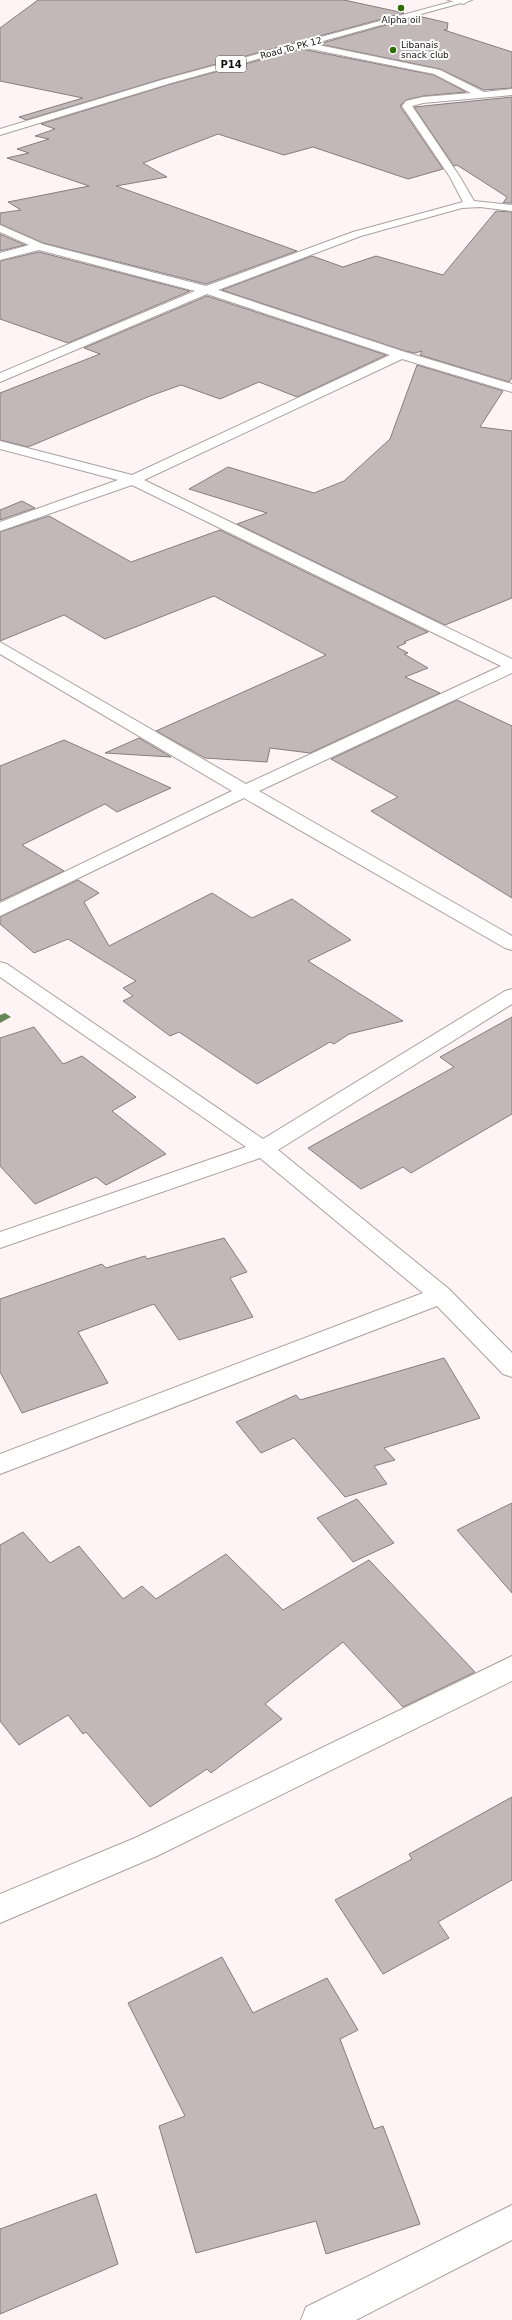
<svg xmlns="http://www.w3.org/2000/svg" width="512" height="2320" viewBox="0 0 512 2320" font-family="'DejaVu Sans',sans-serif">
  <rect width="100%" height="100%" fill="#fef4f5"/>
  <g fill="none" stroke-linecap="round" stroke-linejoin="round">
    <polygon fill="#668757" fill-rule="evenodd" points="5,1013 11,1017 0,1023 0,1015"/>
  </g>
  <g fill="#c3b8b9" stroke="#887d7e">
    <polygon points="38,0 344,0 404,13 165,78 26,120 19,117 83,98 0,81 0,28"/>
    <polygon points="418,16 448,23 447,30 444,30 512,52 512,88 484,90 440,69 319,44"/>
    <polygon points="301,49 434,75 466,92 423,96 406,100 400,106 443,169 408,179 313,147 284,155 218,134 143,163 167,177 116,186 297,251 206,284 43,243 0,224 0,213 21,210 8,202 89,186 7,158 29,153 17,149 49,139 35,136 55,129 41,124 171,84"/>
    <polygon points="512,97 512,203 503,203 507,197 457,165 454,166 414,107"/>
    <polygon points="496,211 512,212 512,378 509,382 420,355 422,351 415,353 405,351 222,290 312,256 343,267 376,256 443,275"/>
    <polygon points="0,234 25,245 0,251"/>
    <polygon points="39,252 190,291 68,343 0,319 0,261"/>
    <polygon points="207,296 386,355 297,397 259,382 220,399 181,385 150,396 28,447 0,440 0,393 100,354 84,348"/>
    <polygon points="417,365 503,391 480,427 512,431 512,598 445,625 237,524 267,513 189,489 228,467 314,493 344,481 390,439"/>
    <polygon points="22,501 35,508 0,520 0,510"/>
    <polygon points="49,516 131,562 220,530 428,632 404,642 406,643 397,647 408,653 404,654 428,668 405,677 440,693 310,753 270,748 267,762 205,758 156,731 326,655 214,596 105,639 64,615 0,641 0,532"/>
    <polygon points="457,700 512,726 512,898 371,811 398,797 331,759"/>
    <polygon points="139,738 171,757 105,753"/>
    <polygon points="64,740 171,788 117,812 105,804 22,845 64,871 0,901 0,766"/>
    <polygon points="78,880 99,893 84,902 109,946 212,893 252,918 292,899 351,940 308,961 403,1021 349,1034 334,1044 330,1042 257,1084 179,1032 170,1036 123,1001 133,996 123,988 136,981 68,939 34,953 0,924 0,917"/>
    <polygon points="512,1017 512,1114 411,1173 403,1167 361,1189 308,1148 454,1067 440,1057"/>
    <polygon points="34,1027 63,1064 82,1056 136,1097 112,1111 166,1154 106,1185 96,1177 35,1204 0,1166 0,1038"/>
    <polygon points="224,1238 247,1272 230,1278 253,1317 179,1340 154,1304 78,1332 108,1383 22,1413 0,1372 0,1299 102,1264 106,1268 145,1256 147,1259"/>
    <polygon points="444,1358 480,1418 384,1448 395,1460 374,1466 387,1484 345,1497 294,1438 261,1453 236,1422 296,1395 300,1400"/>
    <polygon points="357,1499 394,1543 353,1562 317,1518"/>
    <polygon points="512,1503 512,1593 457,1530"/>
    <polygon points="23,1532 50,1563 79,1546 123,1599 142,1586 156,1599 226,1554 283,1610 369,1560 475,1672 403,1707 343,1642 265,1704 282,1719 211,1773 207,1769 150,1807 86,1732 83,1734 68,1715 19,1745 0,1721 0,1545"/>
    <polygon points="512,1797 512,1880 438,1922 449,1938 383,1974 335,1900 412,1859 409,1854"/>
    <polygon points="222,1957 253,2013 327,1978 358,2030 340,2039 374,2129 383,2126 420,2224 326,2254 316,2221 196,2253 159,2126 185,2116 128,2003"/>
    <polygon points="96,2194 118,2264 0,2314 0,2229"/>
  </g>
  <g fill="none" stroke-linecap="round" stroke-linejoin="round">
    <g stroke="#aba0a1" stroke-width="2">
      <g id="street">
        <polygon points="448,0 468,0 468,1 464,4"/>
        <polygon points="304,42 440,70 484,92 512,89 512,95 423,103 412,106 460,177 474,201 512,205 512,211 480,207 462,208 361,236 218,290 405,352 512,384 512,392 402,359 144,480 512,659 512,673 259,791 512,936 512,950 505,948 244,798 0,916 0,903 232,791 0,654 0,642 246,784 501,666 132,485 0,531 0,522 118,480 0,449 0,441 132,475 390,355 207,294 0,382 0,373 195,291 39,250 0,260 0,253 29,245 0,232 0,225 43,244 206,286 353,232 463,202 450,177 402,106 406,101 423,97 471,93 434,74 301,47 299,45"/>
        <polygon points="0,962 7,964 263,1139 505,991 512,989 512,1004 278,1150 449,1289 512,1353 512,1377 503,1374 437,1306 0,1474 0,1454 423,1293 260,1158 0,1248 0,1232 246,1147 0,977"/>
        <polygon points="512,1656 512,1681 157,1856 0,1923 0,1894 135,1838"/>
        <polygon points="512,2205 512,2240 356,2320 301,2320 306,2307"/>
      </g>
    </g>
    <g stroke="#aba0a1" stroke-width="2">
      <polygon id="primary" points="458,0 472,0 171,83 0,135 0,129 165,79"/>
    </g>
    <use href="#street" fill="#fff" fill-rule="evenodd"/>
    <use href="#primary" fill="#fff" fill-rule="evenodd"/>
  </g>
  <g fill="#2f6d00" stroke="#fff" stroke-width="1.5">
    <circle cx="401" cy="8" r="4"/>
    <circle cx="393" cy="50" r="4"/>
  </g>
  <g text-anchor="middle" stroke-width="4" stroke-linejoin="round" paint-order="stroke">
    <g font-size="9" fill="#161212" stroke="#fff">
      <text x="401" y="23">Alpha oil</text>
      <text x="401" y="48" text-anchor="start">Libanais<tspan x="401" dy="10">snack club</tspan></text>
    </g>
    <g font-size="9" fill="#161212" stroke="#fff">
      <text transform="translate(291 48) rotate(-15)" y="3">Road To PK 12</text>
    </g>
    <rect fill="#fff" stroke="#5c5959" stroke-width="1" x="216" y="56" width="30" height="16" rx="3"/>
    <g font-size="10" font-weight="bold" fill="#161212">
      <text x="231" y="68">P14</text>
    </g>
  </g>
</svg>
